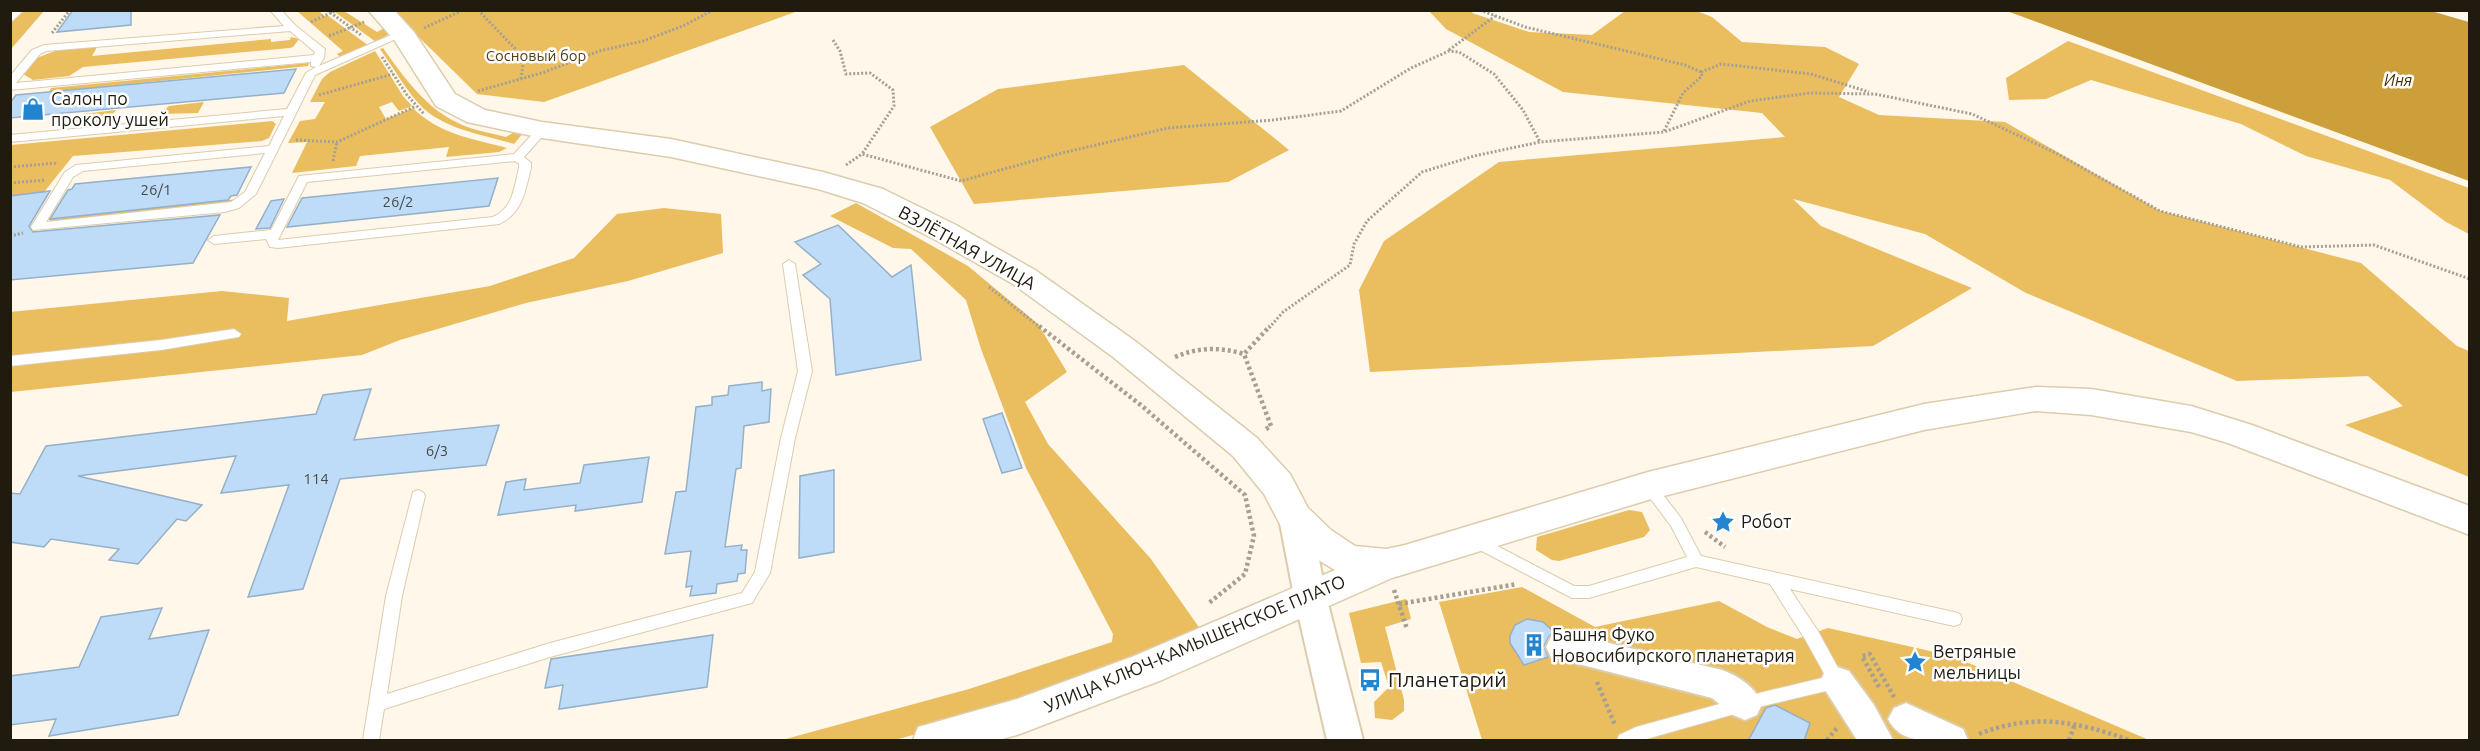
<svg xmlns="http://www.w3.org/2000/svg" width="2480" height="751" viewBox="0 0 2480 751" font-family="Ubuntu,sans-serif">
  <rect width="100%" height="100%" fill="#fef7ea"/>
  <g fill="#eabd5f">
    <polygon points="20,11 44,11 11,49 11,22"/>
    <polygon points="297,11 318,11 324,15 317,19 327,15 369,46 346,56 339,56 337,54 343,51"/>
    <polygon points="338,11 344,11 377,32 386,27 389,34 376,42 335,12"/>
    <polygon points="392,11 798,11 544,102 477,94"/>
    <polygon points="1429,11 1474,11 1472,13 1529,32 1592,35 1625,11 1697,11 1712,17 1742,42 1825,47 1859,64 1839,97 1879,115 2005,122 2160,211 2361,263 2457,346 2469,351 2469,477 2345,425 2403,406 2368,376 2237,381 2026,293 1925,234 1793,199 1821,226 1972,288 1873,346 1370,372 1359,290 1384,241 1499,162 1785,137 1762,113 1563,92 1446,29"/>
    <polygon points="291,37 299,39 293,47 290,48 83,67 69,76 33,80 23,74 34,59 55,51 97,47 92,56 271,39 271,42 290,40"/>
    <polygon points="2068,41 2469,188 2469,234 2446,222 2390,180 2306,156 2241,124 2091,80 2046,99 2009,100 2006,78"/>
    <path d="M383 48C402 75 425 107 456 122 471 130 490 133 506 137L521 128 523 133 514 144C484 135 448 130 424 109 407 93 394 68 380 49Z"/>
    <path d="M375 51 403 96 412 106 399 111 392 102 379 107 386 119 413 108C438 134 474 139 507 148L499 152 446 157 449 147 360 156 356 166 292 173 307 142 288 143 300 121 315 119 325 102H310L322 79 330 72Z"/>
    <polygon points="309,63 308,66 49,92 51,88"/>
    <polygon points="1184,65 1289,150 1228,182 974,204 930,127 998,89"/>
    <polygon points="204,102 198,113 160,114 169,106"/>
    <polygon points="116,110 108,121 70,125 83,114"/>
    <polygon points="272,121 276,124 269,138 262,141 73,156 11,233 27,194 11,196 11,145"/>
    <polygon points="239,199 231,204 51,222 48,218"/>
    <polygon points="856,203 968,266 1038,324 1067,372 1025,402 1048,444 1151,559 1203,633 1017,706 895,740 782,740 969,689 1112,642 1113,634 1026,468 981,349 966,300 911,249 893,248 830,216"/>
    <polygon points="664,208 721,214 723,253 628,281 526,303 400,340 362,355 11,392 10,312 222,291 289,298 287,321 490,286 574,258 617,214"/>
    <polygon points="1629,510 1642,512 1650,530 1644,537 1559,561 1552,560 1536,550 1537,537"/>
    <polygon points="1522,587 1595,627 1719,601 1767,627 1797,639 1828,628 1952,656 2149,740 1482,740 1439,602"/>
    <polygon points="1406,599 1411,619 1385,627 1404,700 1404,711 1392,720 1375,718 1374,702 1389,687 1381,662 1361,663 1349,613"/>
  </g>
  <polygon fill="#cd9f3b" points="2431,11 2469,22 2469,181 2007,11"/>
  <g fill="#bedbf8" stroke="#95b0c9" stroke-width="1.5">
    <polygon points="73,10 131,10 131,25 57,32"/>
    <polygon points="296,69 284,93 10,118 10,103 16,95"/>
    <polygon points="251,167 237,195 231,196 228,200 50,219 68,190 72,189 75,184"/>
    <polygon points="498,178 489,206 287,227 302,198"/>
    <polygon points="50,191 29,226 33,232 220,215 193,263 10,280 10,196"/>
    <polygon points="284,199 270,228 256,229 271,201"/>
    <polygon points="838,225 892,277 911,265 921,360 836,375 830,299 803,275 821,264 795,242"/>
    <polygon points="762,382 762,391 771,389 769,422 744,426 741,468 736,469 725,547 742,545 741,550 747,550 745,573 738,574 737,581 717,584 716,593 690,596 692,586 686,587 691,551 665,554 676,492 686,491 696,407 712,405 712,397 728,395 729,386"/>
    <polygon points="371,389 354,440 499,425 486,465 340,479 303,589 248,597 289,485 221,493 236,456 78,476 202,505 186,521 177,519 138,564 109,560 119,549 51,539 44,547 10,542 10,493 20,494 46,446 316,414 323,395"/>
    <polygon points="1002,413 1022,468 1002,473 983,419"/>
    <polygon points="649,457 642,502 575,511 576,505 498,515 506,482 526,479 524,490 580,483 584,465"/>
    <polygon points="834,470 834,552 799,558 800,476"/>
    <polygon points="162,608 149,639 209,630 178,715 49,736 56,719 10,725 10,676 79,667 101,617"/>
    <polygon points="1527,619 1543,622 1555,633 1549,636 1544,646 1548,657 1524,665 1510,643 1510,636 1515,625"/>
    <polygon points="713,635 707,687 559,709 563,685 545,688 551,659"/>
    <polygon points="1775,705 1810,723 1804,741 1748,741 1766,708"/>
  </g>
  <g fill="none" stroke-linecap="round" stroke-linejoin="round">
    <g stroke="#ddccac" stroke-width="2">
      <g id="lane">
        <polygon points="13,10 24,10 10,23 10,13"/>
        <path d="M270 10H281L296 26 325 49 324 58 319 66 398 32 402 31 407 34 315 75 256 194 239 208 225 212 33 230 31 227 65 172 76 165 269 146 284 116 10 142V135L287 109 306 73 316 67 311 66V62L10 90V76L32 50 44 45 284 26ZM290 31 315 52 314 55 16 83 40 54 46 51ZM265 153 245 192 231 202 46 222 73 177 83 171Z"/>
        <path d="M542 127 548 130 524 157 531 163V168C525 191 523 213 499 224L278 248 270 247 266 239 214 244 208 240 214 236 271 230 299 176 514 154 538 128ZM515 161 519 164V168C514 188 513 208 493 217L278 240 307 182Z"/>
        <polygon points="789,260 795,264 812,371 795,438 770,573 752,603 550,657 384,709 379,740 363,740 386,596 413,492 418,490 423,492 425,496 402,596 387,694 550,643 742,593 755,572 781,438 798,371 783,264"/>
        <polygon points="234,329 241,334 239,337 161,350 10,366 10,356 161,340"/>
        <polygon points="1648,480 1653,482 1681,518 1701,556 1954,612 1960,614 1962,619 1960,624 1954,626 1790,589 1818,631 1843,677 1845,682 1843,687 1763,706 1643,740 1617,740 1619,735 1636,727 1763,692 1826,677 1806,641 1770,584 1696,567 1589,598 1572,598 1470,545 1467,541 1470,537 1475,535 1480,537 1574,586 1589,586 1687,557 1671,526 1641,486 1643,482"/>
      </g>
    </g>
    <g stroke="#ddccac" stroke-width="4">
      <g id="street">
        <polygon points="1295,505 1306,509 1311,518 1326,596 1363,740 1327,740 1294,596 1279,518 1284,509"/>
        <path d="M1563 632 1722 670C1739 676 1755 687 1762 704L1757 715 1745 720 1733 715 1712 698 1551 657 1546 647 1551 637Z"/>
        <polygon points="1837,667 1849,671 1874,705 1893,740 1857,740 1820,682 1825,671"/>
        <path d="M1906 703 1963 729 1968 740C1940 740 1902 748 1888 719L1894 708Z"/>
      </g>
    </g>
    <g stroke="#ddccac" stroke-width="3">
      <polygon id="secondary" points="368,10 394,10 414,32 455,94 485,110 542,122 671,139 823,172 883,189 956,225 1035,270 1135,341 1257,438 1290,474 1308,508 1331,530 1355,546 1386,549 1405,545 1648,472 1924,404 2036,387 2091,389 2191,406 2252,425 2470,506 2470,535 2228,443 2191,432 2091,415 2036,411 1924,430 1648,500 1392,578 1162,680 1017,735 998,740 913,740 918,727 1017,699 1134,656 1335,570 1305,552 1282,528 1264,494 1233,456 1113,357 1013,284 934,239 863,203 818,189 671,157 542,138 467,122 436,106 395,41"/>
    </g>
    <g stroke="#a69f93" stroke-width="3" stroke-dasharray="2 2" stroke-linecap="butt">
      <polyline points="327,10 361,35"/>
      <polyline points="478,10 524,58 586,55"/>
      <polyline points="1480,10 1525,27 1685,65 1701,72 1702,76 1683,93 1664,131"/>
      <polyline points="311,22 337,10"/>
      <polyline points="424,28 463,10"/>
      <polyline points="52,33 70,10"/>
      <polyline points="329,36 364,22"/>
      <polyline points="833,40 840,51 846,74 870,73 893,90 894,106 862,154"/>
      <polyline points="1449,50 1495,16"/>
      <polyline points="382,57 407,95 424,114"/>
      <polyline points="1701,72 1721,64 1811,74 1869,92"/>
      <polyline points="521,79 524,58"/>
      <polyline points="478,91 545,72 599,51 643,41 683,26 713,10"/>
      <polyline points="319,95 393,74"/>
      <polyline points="296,140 337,142 416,106"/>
      <polyline points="333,161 337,142"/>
      <polyline points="846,165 862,154 961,181 1058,154 1168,128 1273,120 1341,111 1411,68 1449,51 1459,52 1494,74 1523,110 1540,142"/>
      <polyline points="10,167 58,163"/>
      <polyline points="10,183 46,180"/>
      <polyline points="10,236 23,233"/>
      <polyline points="989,287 1041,328"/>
      <polyline points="1269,328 1283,312 1350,265 1354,244 1367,221 1422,172 1474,156 1540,142 1664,132 1750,101 1810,93 1875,94 1972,114 2056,153 2160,211 2301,247 2374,245 2470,279"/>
    </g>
    <g stroke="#a69f93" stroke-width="4.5" stroke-dasharray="3 3" stroke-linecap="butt">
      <polyline points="1039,326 1142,406 1245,495 1254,536 1245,574 1209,603"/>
      <path d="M1175 357C1198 347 1220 347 1244 354"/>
      <polyline points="1266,429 1271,426 1244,354 1270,326"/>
      <polyline points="1705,532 1725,547"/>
      <polyline points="1394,590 1407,629"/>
      <polyline points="1399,604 1517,584"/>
      <polyline points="1597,682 1615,725"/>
      <polyline points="1879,687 1862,656 1870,654 1894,697"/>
      <path d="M1979 734C2033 713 2076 721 2129 740"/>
      <polyline points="1827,740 1837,728"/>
      <polyline points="2069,740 2075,724"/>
    </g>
    <use href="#lane" fill="#fff" fill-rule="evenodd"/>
    <use href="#street" fill="#fff" fill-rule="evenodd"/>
    <use href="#secondary" fill="#fff" fill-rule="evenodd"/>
  </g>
  <defs>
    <g id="shop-bare" transform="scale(1.8)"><path d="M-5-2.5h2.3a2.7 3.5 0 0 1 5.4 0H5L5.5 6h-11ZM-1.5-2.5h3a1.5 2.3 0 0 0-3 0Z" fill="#2385d0" stroke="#fff" stroke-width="2.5" paint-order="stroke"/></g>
    <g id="sight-bare" transform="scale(1.8)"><path d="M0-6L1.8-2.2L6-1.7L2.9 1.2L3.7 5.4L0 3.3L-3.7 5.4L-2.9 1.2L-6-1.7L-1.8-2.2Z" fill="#2385d0" stroke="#fff" stroke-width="2.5" paint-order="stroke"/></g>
    <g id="building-bare" transform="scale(1.8)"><path d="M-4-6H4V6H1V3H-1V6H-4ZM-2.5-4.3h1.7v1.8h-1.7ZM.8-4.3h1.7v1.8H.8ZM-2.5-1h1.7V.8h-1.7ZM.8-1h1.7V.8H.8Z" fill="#2385d0" stroke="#fff" stroke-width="2.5" paint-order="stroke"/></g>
    <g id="bus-bare" transform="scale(1.8)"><path d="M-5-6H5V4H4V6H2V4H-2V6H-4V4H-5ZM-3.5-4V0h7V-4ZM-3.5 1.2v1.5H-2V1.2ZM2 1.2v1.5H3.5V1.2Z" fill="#2385d0" stroke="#fff" stroke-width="2.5" paint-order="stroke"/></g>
  </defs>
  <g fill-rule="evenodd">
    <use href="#shop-bare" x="33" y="109"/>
    <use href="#sight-bare" x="1723" y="522"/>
    <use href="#building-bare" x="1534" y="645"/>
    <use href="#sight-bare" x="1915" y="662"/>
    <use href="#bus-bare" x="1370" y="680"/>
  </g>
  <g text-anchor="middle" stroke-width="5" stroke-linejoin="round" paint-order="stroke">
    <g font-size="15" fill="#513e15" stroke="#fff">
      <text x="536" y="61">Сосновый бор</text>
    </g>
    <g font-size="15" fill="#484a48">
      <text x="156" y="195">26/1</text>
      <text x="398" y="207">26/2</text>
      <text x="437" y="456">6/3</text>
      <text x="316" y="484">114</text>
    </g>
    <g font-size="16" font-style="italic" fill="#463308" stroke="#fff">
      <text x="2398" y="86">Иня</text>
    </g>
    <g font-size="18" fill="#211a0e" stroke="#fff" text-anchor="start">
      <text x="51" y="105">Салон по<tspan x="51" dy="21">проколу ушей</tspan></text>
      <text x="1741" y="528">Робот</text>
      <text x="1552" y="641">Башня Фуко<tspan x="1552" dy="21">Новосибирского планетария</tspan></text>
      <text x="1933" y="658">Ветряные<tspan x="1933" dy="21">мельницы</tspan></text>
    </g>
    <g font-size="18" fill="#211a0e" stroke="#fff">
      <text transform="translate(967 248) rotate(29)" y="6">ВЗЛЁТНАЯ УЛИЦА</text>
      <text transform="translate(1195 644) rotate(-23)" y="6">УЛИЦА КЛЮЧ-КАМЫШЕНСКОЕ ПЛАТО</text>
    </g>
    <g font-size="21" fill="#211a0e" stroke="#fff" text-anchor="start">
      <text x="1388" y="687">Планетарий</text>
    </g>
  </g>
  <rect width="2480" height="751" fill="none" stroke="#211a0e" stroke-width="24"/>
</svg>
